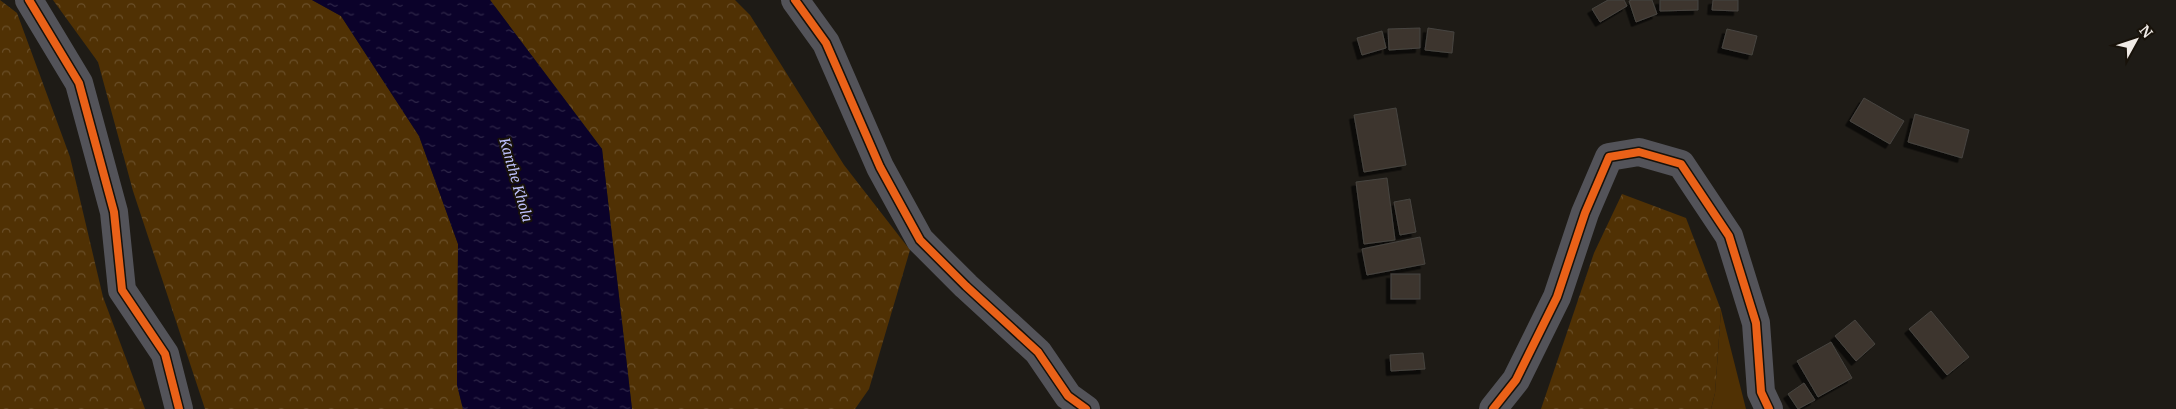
<svg xmlns="http://www.w3.org/2000/svg" width="2176" height="409" viewBox="0 0 2176 409" font-family="Merriweather,serif">
  <defs>
    <pattern id="forest-crowns" width="20" height="18" patternUnits="userSpaceOnUse" patternTransform="scale(1.25)"><rect width="20" height="18" fill="#503104"/><path d="M2 6a3 3 0 1 1 6 0M12 15a3 3 0 1 1 6 0" fill="none" stroke="#6a4f29"/></pattern>
    <pattern id="water-ripples" width="26" height="14" patternUnits="userSpaceOnUse" patternTransform="scale(1.25)"><rect width="26" height="14" fill="#0b022a"/><path d="M2 4q2-2 4 0t4 0M15 11q2-2 4 0t4 0" fill="none" stroke="#2f2749"/></pattern>
    <filter id="shadow"><feDropShadow dx="-4.5" dy="4.5" stdDeviation="0" flood-color="#0009"/></filter>
  </defs>
  <rect width="100%" height="100%" fill="#1e1b16"/>
  <polygon fill="#503104" points="1721,310 1746,409 1711,409 1715,393"/>
  <g fill="url(#forest-crowns)">
    <polygon points="0,0 17,13 70,157 103,297 145,409 0,409"/>
    <polygon points="53,0 312,0 341,16 419,136 458,244 457,384 463,409 205,409 133,191 98,62"/>
    <polygon points="490,0 735,0 750,15 844,165 910,250 869,389 855,409 632,409 602,149"/>
    <polygon points="1622,194 1686,218 1721,310 1715,393 1711,409 1541,409 1594,253"/>
  </g>
  <polygon fill="url(#water-ripples)" points="312,0 490,0 602,149 632,409 463,409 457,385 458,244 419,136 341,16"/>
  <g fill="#3d362e" stroke="#474440" filter="url(#shadow)">
    <polygon points="1608,0 1624,0 1627,6 1600,22 1592,9"/>
    <polygon points="1632,0 1652,0 1657,14 1636,22 1629,1"/>
    <polygon points="1660,0 1698,0 1698,10 1660,11"/>
    <polygon points="1713,0 1738,0 1738,11 1712,10"/>
    <polygon points="1420,28 1420,48 1389,50 1388,29"/>
    <polygon points="1428,28 1454,32 1452,53 1425,50"/>
    <polygon points="1727,29 1757,36 1752,55 1722,48"/>
    <polygon points="1382,31 1386,48 1362,55 1357,38"/>
    <polygon points="1864,98 1904,121 1890,144 1850,121"/>
    <polygon points="1396,108 1406,165 1364,172 1354,115"/>
    <polygon points="1915,114 1969,130 1962,158 1908,142"/>
    <polygon points="1387,178 1395,240 1364,244 1356,182"/>
    <polygon points="1410,199 1416,232 1400,235 1394,202"/>
    <polygon points="1420,237 1425,264 1367,275 1362,249"/>
    <rect x="1391" y="274" width="29" height="25"/>
    <polygon points="1931,311 1969,357 1947,375 1909,329"/>
    <polygon points="1855,320 1875,344 1856,361 1835,336"/>
    <polygon points="1831,342 1852,378 1818,397 1797,361"/>
    <polygon points="1423,353 1425,369 1391,371 1390,355"/>
    <polygon points="1804,383 1815,400 1798,409 1788,394"/>
  </g>
  <g fill="none" stroke-linecap="round" stroke-linejoin="round">
    <g stroke="#535359" stroke-width="28">
      <polyline points="29,0 79,83 114,212 122,290 165,354 179,409"/>
      <polyline points="795,0 826,43 880,167 920,240 966,286 1038,352 1068,396 1086,409"/>
      <polyline points="1493,409 1516,380 1557,297 1585,213 1609,157 1639,152 1681,164 1729,236 1756,323 1761,392 1769,409"/>
    </g>
    <g stroke="#18120a" stroke-width="11">
      <g id="cycleway">
        <polyline points="29,0 79,83 114,212 122,290 165,354 179,409"/>
        <polyline points="795,0 826,43 880,167 920,240 966,286 1038,352 1068,396 1086,409"/>
        <polyline points="1493,409 1516,380 1557,297 1585,213 1609,157 1639,152 1681,164 1729,236 1756,323 1761,392 1769,409"/>
      </g>
    </g>
    <use href="#cycleway" stroke="#ea6118" stroke-width="8"/>
  </g>
  <g text-anchor="middle" stroke-width="4" stroke-linejoin="round" paint-order="stroke">
    <g font-size="14" font-style="italic" fill="#bcbffa" stroke="#18120a">
      <text transform="translate(516 180) rotate(74)" y="5">Kanthe Khola</text>
    </g>
  </g>
  <g transform="translate(2136 40) rotate(50)" stroke="#18120a" stroke-width="4" paint-order="stroke">
  <path d="M0-4L9 19L0 12L-9 19Z" fill="#f0ebe6"/>
  <text y="-8" font-size="14" font-weight="bold" text-anchor="middle" fill="#f0ebe6">N</text>
  </g>
</svg>
